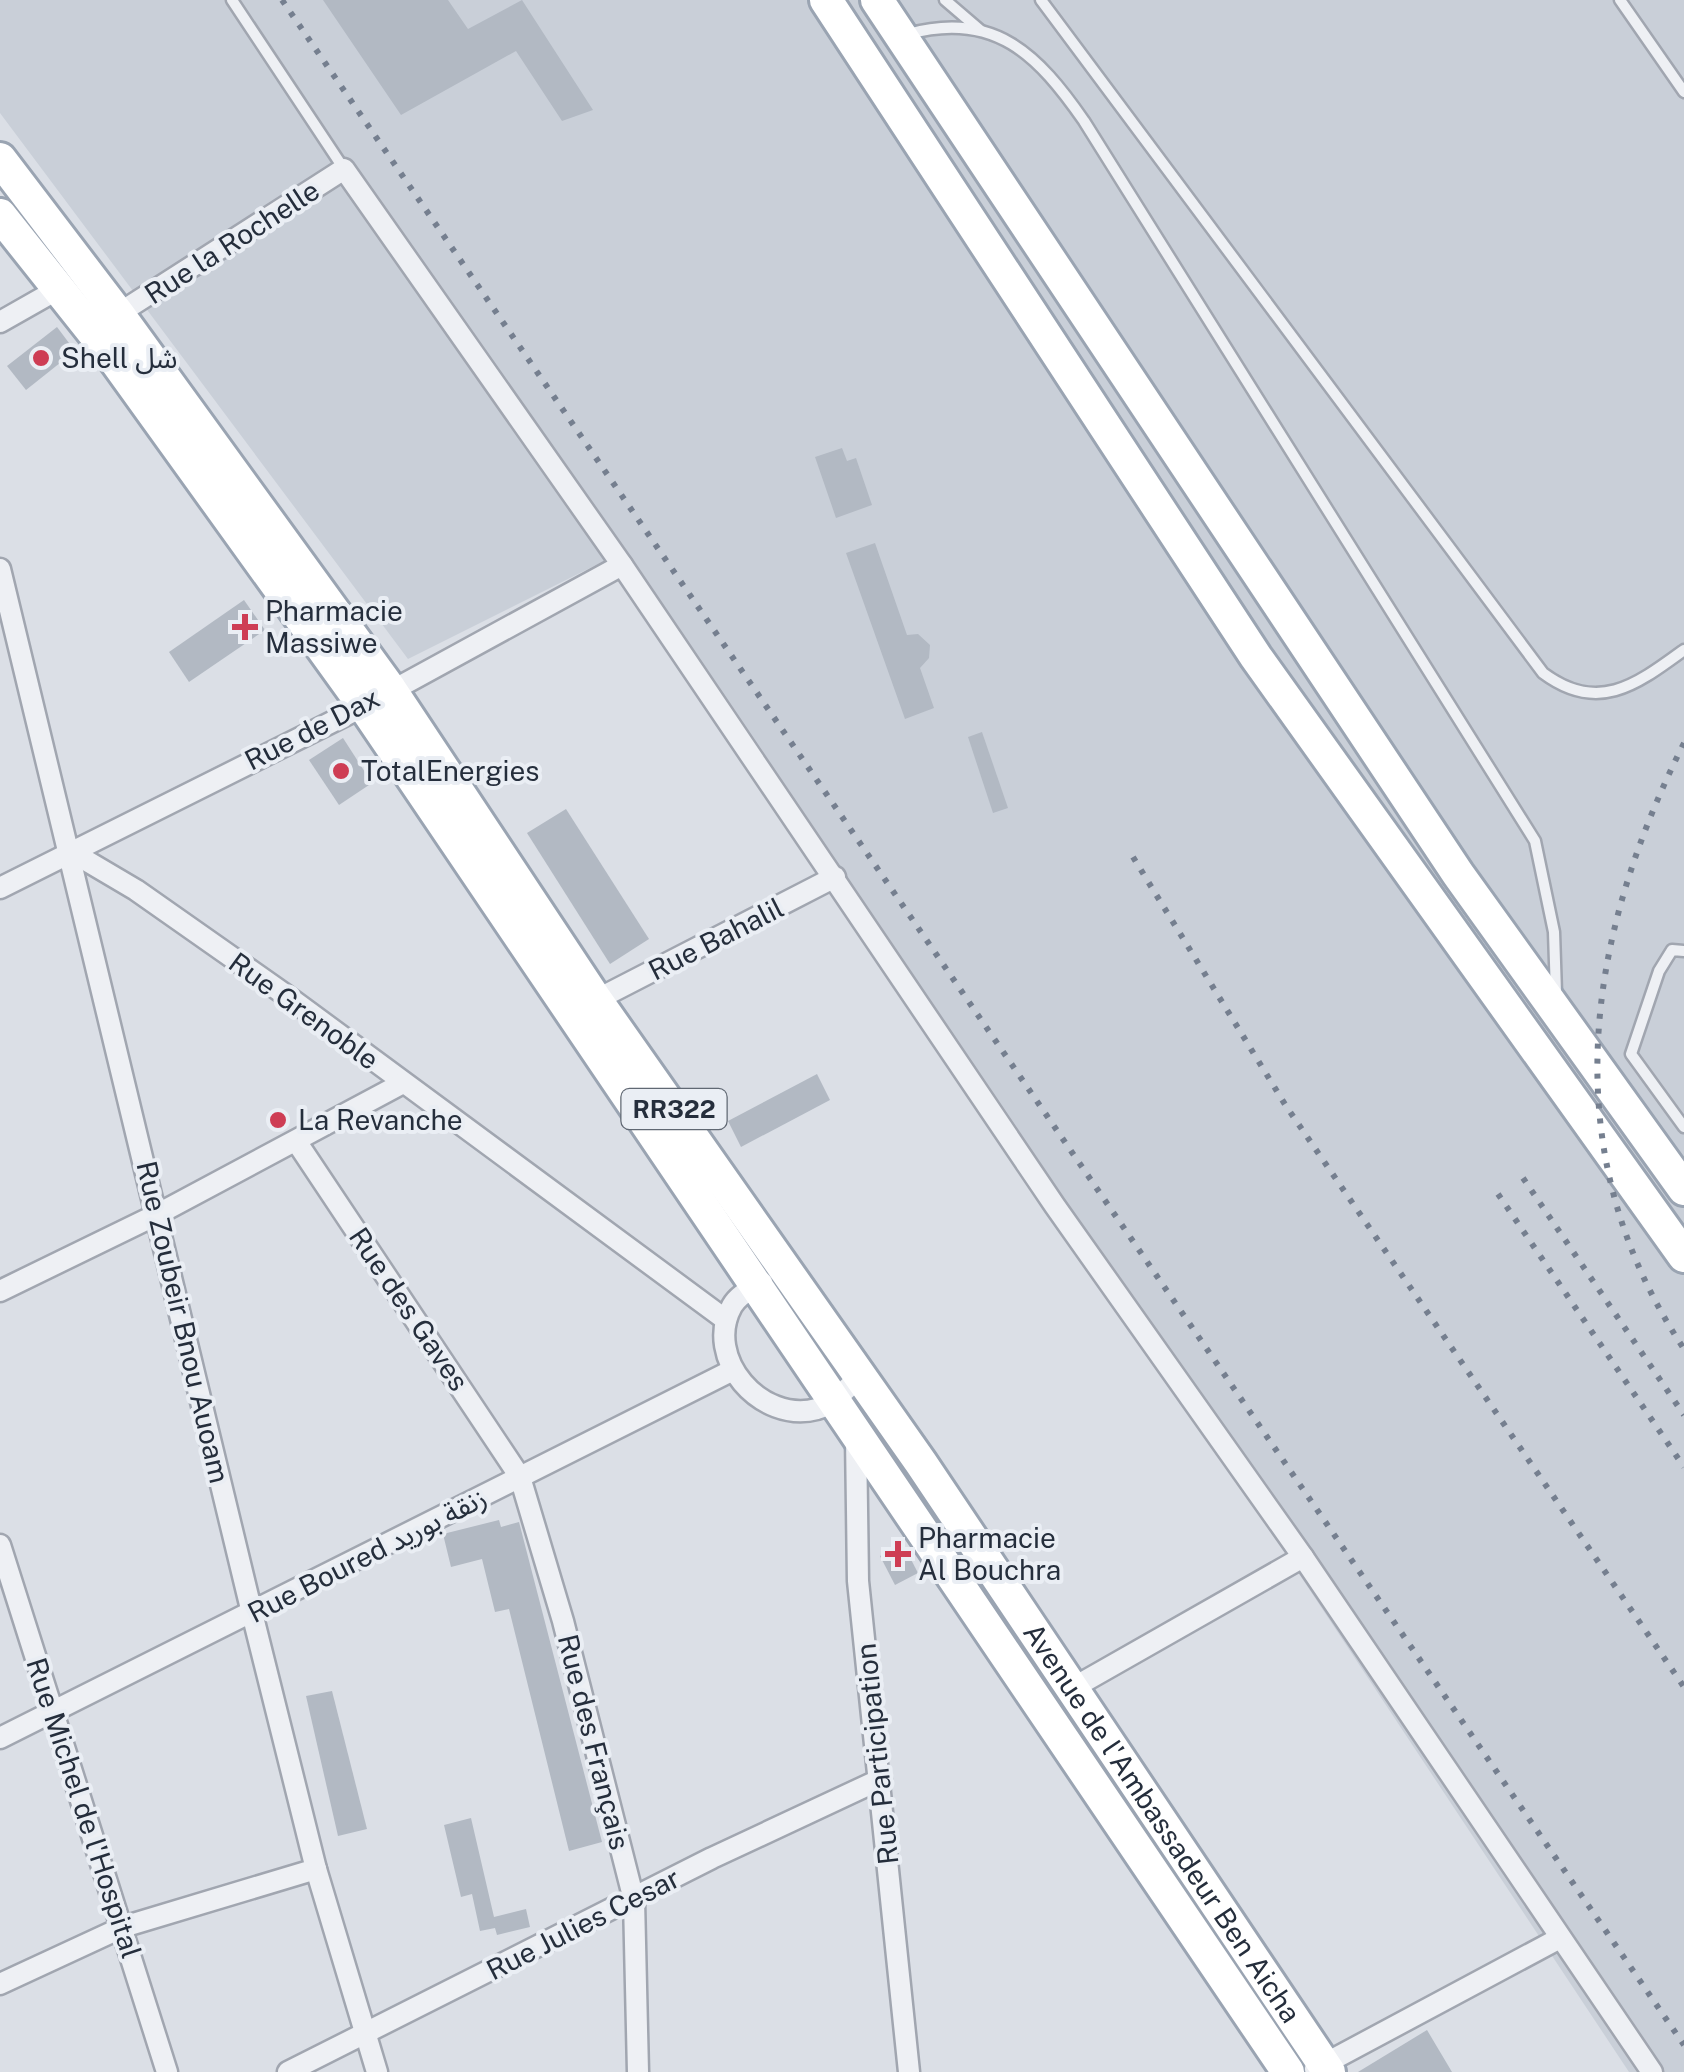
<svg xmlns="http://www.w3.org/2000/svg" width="1684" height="2072" viewBox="0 0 1684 2072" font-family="'Public Sans','Noto Sans Arabic',sans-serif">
  <rect width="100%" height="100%" fill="#dbdfe6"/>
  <polygon fill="#c9cfd8" points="0,0 1684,0 1684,2072 1629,2072 622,552 408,659 0,113"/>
  <g fill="#b2b9c3">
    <polygon points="323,0 448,0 468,29 522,0 593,110 562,121 516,51 401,115"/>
    <polygon points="57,327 75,351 26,390 7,366"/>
    <polygon points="842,448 847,461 856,458 872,505 836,518 815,457"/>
    <polygon points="875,543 907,635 918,634 930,645 929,658 920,668 934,708 905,719 846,553"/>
    <polygon points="244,600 265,630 189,682 169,652"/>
    <polygon points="982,732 1008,808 993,813 968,737"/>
    <polygon points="343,738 372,783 339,805 309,760"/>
    <polygon points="566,809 649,939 610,964 527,833"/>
    <polygon points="817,1074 830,1100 741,1147 728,1121"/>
    <polygon points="499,1520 501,1527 519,1522 602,1842 569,1851 509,1609 495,1612 482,1559 451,1567 443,1534"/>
    <polygon points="903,1544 918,1573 895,1585 880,1556"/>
    <polygon points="332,1691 367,1829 338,1836 306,1696"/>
    <polygon points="471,1818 494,1917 526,1909 530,1927 497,1935 495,1928 480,1931 472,1894 461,1897 444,1825"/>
    <polygon points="1427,2030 1452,2072 1358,2072"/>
  </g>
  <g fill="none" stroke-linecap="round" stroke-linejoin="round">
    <g stroke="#a1a6b0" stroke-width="15">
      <g id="service">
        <polyline points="232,0 344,169"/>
        <polyline points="945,0 980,30"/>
        <path d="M1041 0 1543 673C1598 714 1636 685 1684 650"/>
        <polyline points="1620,0 1684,92"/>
        <path d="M908 34C995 10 1038 55 1084 121L1535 841 1554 932 1556 993"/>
        <polyline points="1684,951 1672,950 1659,971 1631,1054 1684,1127"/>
      </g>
    </g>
    <g stroke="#a1a6b0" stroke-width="25">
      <g id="minor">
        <polyline points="118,314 344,169 622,565 1055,1206 1303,1557 1652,2072"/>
        <polyline points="0,322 60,288"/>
        <polyline points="0,569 252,1613 316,1869 377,2072"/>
        <polyline points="70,851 136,890 287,996 726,1320"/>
        <polyline points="0,888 364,706 622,565"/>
        <polyline points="596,1000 835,877"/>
        <polyline points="296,1141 520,1477 563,1621 634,1900 638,2072"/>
        <path d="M762 1282C752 1289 739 1294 732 1306 703 1358 761 1424 817 1409 834 1404 847 1388 860 1376"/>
        <polyline points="0,1291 158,1214 403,1083"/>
        <polyline points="856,1437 858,1581 909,2072"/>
        <polyline points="0,1545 167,2072"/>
        <polyline points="1071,1689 1303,1557"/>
        <polyline points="0,1738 733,1370"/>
        <polyline points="0,1984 123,1927 316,1869"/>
        <polyline points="1315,2069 1560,1938"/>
        <polyline points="288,2072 712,1858 881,1779"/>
      </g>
    </g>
    <g stroke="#9aa4b2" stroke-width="38">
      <g id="primary">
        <polyline points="826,0 1256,657 1684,1256"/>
        <polyline points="877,0 1458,874 1684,1189"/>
        <path id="s1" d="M0 159 118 314 390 689 596 1000 921 1463 1329 2072"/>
        <polyline points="0,215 112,356 364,706 1288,2072"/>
      </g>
    </g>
    <use href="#service" stroke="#eef0f4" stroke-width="10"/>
    <use href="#minor" stroke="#eef0f4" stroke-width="20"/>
    <use href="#primary" stroke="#fff" stroke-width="32"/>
    <g stroke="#757f8f" stroke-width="6" stroke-dasharray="5 10" stroke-linecap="butt">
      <polyline points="282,0 1684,2045"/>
      <path d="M1684 743C1584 942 1554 1154 1684 1349"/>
      <polyline points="1133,857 1286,1106 1684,1687"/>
      <polyline points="1523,1178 1684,1415"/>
      <polyline points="1498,1194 1684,1467"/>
    </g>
  </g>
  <g fill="#ce3d54" stroke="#eaeef4" stroke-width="4">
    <circle cx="41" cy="358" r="10"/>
    <path d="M240 612h10v10h10v10h-10v10h-10v-10h-10v-10h10z"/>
    <circle cx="341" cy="771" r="10"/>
    <circle cx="278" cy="1120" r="10"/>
    <path d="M893 1539h10v10h10v10h-10v10h-10v-10h-10v-10h10z"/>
  </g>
  <g text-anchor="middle" stroke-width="8" stroke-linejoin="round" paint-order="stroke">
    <rect fill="#eaeef4" stroke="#606873" stroke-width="2.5" x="621.5" y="1089" width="105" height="40" rx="8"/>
    <g font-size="25" font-weight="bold" fill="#252e3c">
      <text x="674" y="1118">RR322</text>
    </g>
    <g font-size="28" fill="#252e3c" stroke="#eaeef4">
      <text transform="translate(232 242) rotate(-33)" y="10">Rue la Rochelle</text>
      <text transform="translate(312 729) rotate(-27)" y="10">Rue de Dax</text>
      <text transform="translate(716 939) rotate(-27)" y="10">Rue Bahalil</text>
      <text transform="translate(304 1011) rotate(36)" y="10">Rue Grenoble</text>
      <text transform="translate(409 1309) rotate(56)" y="10">Rue des Gaves</text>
      <text transform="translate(183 1322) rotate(77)" y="10">Rue Zoubeir Bnou Auoam</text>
      <text transform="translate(367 1555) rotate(-27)" y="10">Rue Boured زنقة بوريد</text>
      <text transform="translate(594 1742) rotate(76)" y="10">Rue des Français</text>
      <text transform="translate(877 1754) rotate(-96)" y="10">Rue Participation</text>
      <text transform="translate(84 1808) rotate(72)" y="10">Rue Michel de l'Hospital</text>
      <text dy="10" stroke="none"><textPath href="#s1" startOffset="2030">Avenue de l'Ambassadeur Ben Aicha</textPath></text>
      <text transform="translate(583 1924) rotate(-27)" y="10">Rue Julies Cesar</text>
    </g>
    <g font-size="28" fill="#252e3c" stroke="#eaeef4" text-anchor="start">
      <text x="61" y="368">Shell شل</text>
      <text x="265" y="621">Pharmacie<tspan x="265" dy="32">Massiwe</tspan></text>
      <text x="361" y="781">TotalEnergies</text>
      <text x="298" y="1130">La Revanche</text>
      <text x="918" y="1548">Pharmacie<tspan x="918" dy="32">Al Bouchra</tspan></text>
    </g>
  </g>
</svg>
